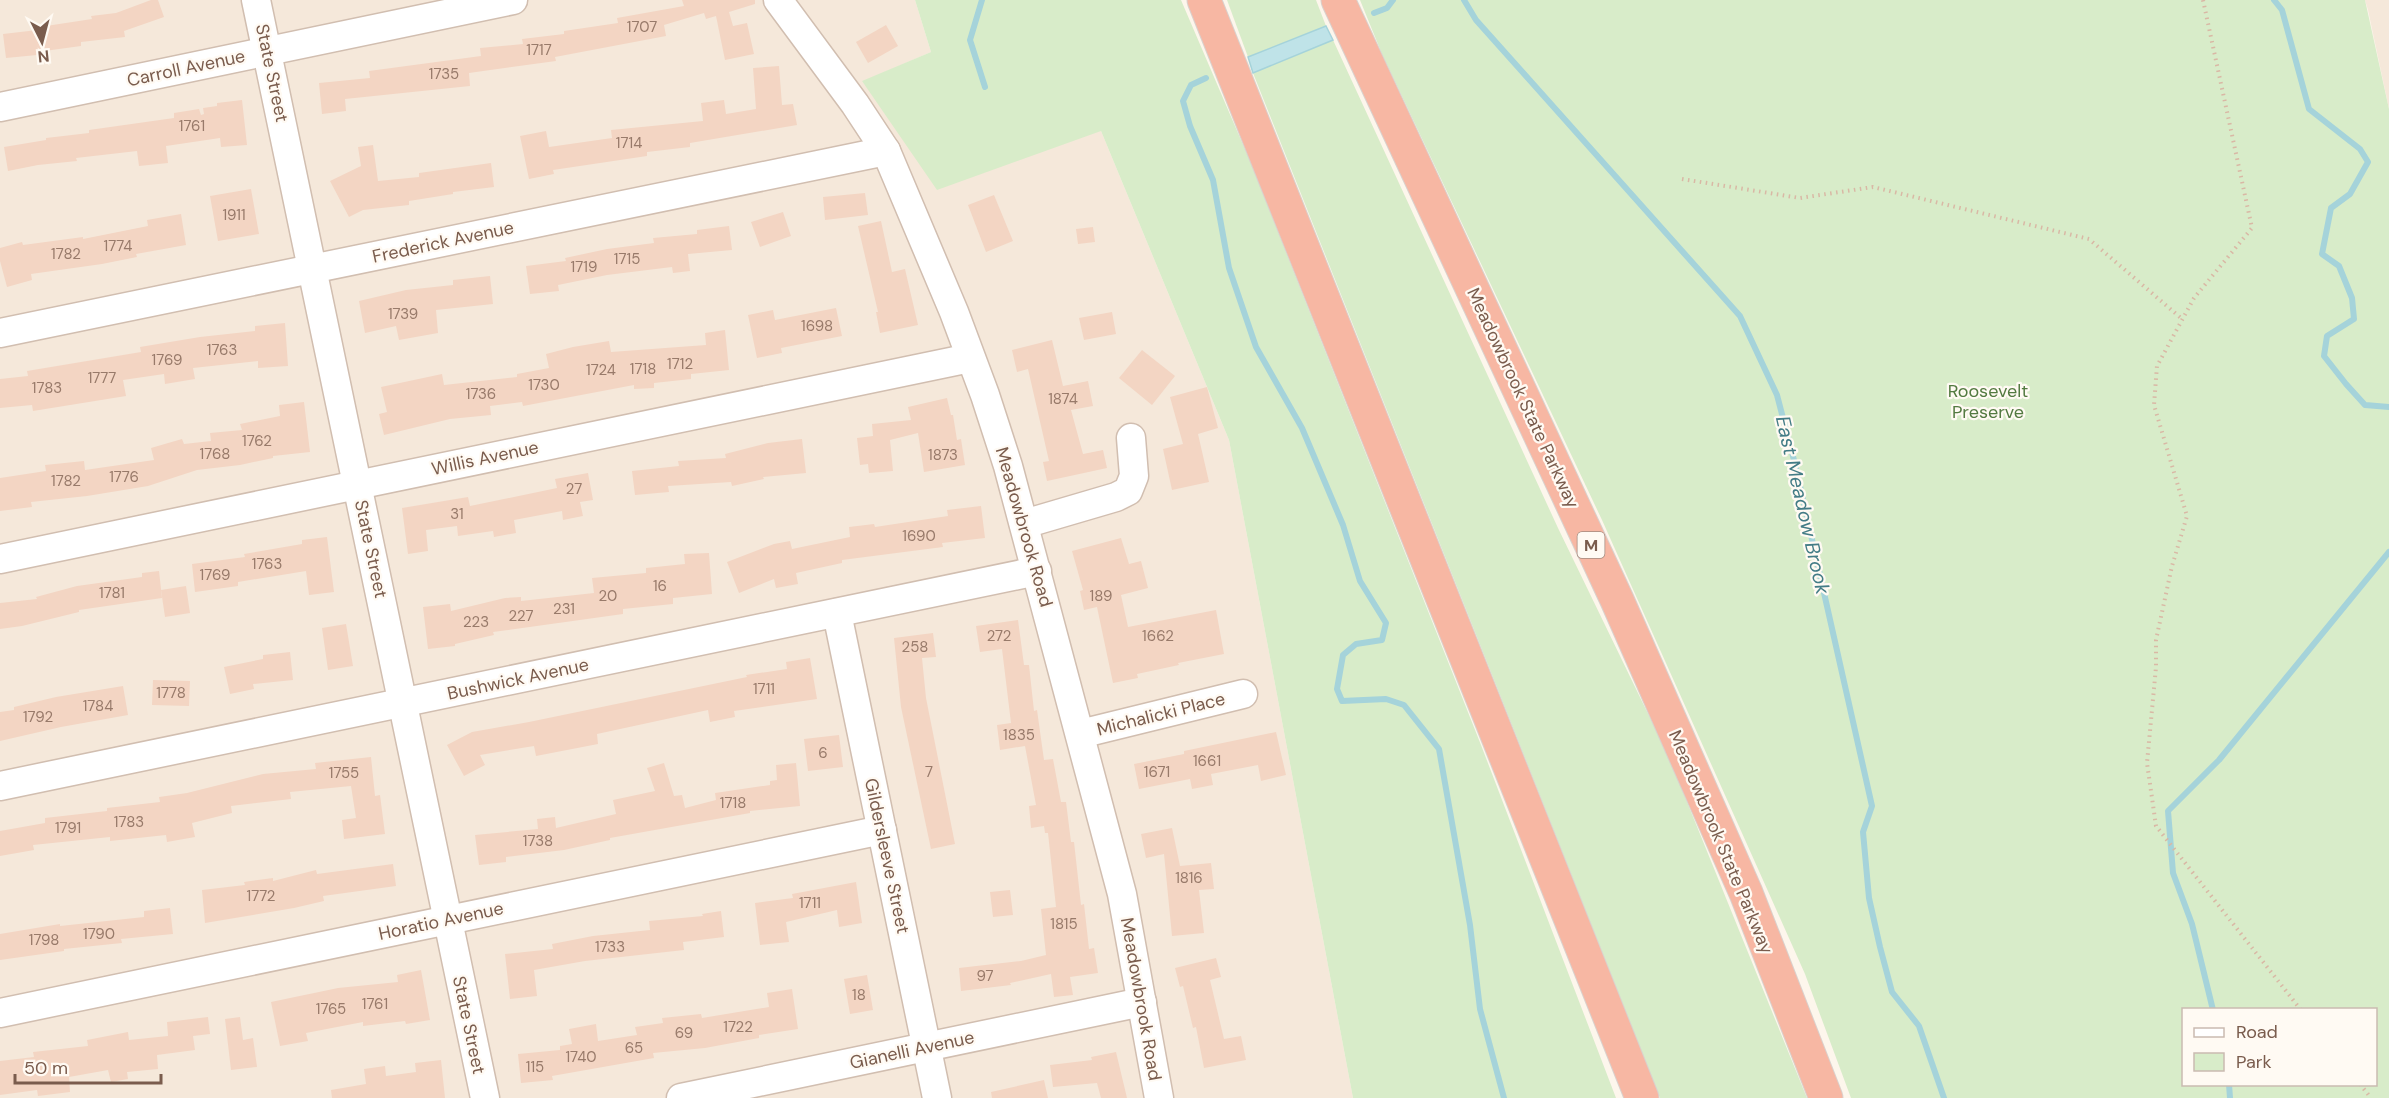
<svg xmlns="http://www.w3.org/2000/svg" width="2389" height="1098" viewBox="0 0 2389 1098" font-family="'DM Sans',sans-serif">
  <rect width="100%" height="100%" fill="#fdf6ec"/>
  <g fill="#f5e8da">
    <polygon points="0,0 915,0 931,52 862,82 1101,131 1229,440 1353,1098 0,1098"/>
    <polygon points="2365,0 2389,0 2389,109 2368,10"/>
  </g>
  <g fill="#d8ecc9" fill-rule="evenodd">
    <polygon points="915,0 1181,0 1250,161 1481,745 1616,1098 1353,1098 1229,440 1101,131 937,190 862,81 931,52"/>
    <polygon points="1227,0 1316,0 1326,26 1248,57"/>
    <path d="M1360 0H2365L2389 109V1098H1851L1805 974 1602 520 1382 54ZM2184 1010H2376V1084H2184Z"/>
    <polygon points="1333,40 1558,528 1668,755 1807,1098 1660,1098 1253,73"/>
  </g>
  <polygon fill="#bfe3e8" stroke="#a5d3da" stroke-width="1.5" points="1326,26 1333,40 1253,73 1248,57"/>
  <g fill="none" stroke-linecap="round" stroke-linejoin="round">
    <g stroke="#a5d3da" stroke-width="6">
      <polyline points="982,0 970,40 985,87"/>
      <polyline points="1464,0 1476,20 1740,316 1777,395 1795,464 1872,806 1863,832 1869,898 1880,947 1892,992 1919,1026 1944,1098"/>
      <polyline points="2274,0 2282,10 2309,109 2360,149 2368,162 2350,194 2331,208 2322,254 2339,266 2352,298 2354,319 2327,336 2324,356 2346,384 2365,405 2389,407"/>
      <polyline points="1374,13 1387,8 1393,0"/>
      <polyline points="1206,78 1191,85 1183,101 1190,126 1213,180 1229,268 1256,347 1302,428 1343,525 1360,581 1386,623 1382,640 1356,644 1343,655 1337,689 1342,701 1386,699 1404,705 1439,749 1470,925 1480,1009 1504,1098"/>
      <polyline points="2213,1010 2192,924 2173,873 2168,811 2219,760 2389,552"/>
      <polyline points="2229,1084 2230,1098"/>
    </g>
  </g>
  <g fill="#f3d5c3">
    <polygon points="151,0 158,0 164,17 124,31 125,37 81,42 81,46 37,52 37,55 6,58 3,34 46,29 46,26 92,19 91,16 116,13"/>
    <polygon points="682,0 755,0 755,4 729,12 733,26 747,23 754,54 725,60 716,16 706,19 704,13 664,25 666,36 555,57 556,61 469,73 470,86 345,99 346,111 322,114 319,83 370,78 369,71 481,56 480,48 523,44 522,39 564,34 564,31 618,23 617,18 684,6"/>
    <polygon points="886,25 898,46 868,63 856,42"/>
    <polygon points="779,66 782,105 793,104 797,125 690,143 690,147 647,152 647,156 553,170 554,174 529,179 520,136 546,131 549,147 612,138 611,130 703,121 701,103 724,100 726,114 756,109 753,68"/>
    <polygon points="242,100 247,145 221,147 220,138 166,146 168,163 139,166 137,151 76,158 77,161 38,165 8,171 4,147 46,140 46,138 89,133 89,130 174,118 174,113 199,109 201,115 204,114 203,108 217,106 217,103"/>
    <polygon points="373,145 378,181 419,177 419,173 491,163 494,187 453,192 453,194 409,201 409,205 363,210 349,217 330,181 361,166 358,147"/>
    <polygon points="251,189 259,234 218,241 210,196"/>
    <polygon points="865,193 868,215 825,220 823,197"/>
    <polygon points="994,195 1013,241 986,252 968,205"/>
    <polygon points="783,212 791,236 760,247 751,222"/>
    <polygon points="181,214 186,245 136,254 137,257 102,264 31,274 32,280 7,287 0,261 0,248 22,242 23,245 83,237 83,239 148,226 147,220"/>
    <polygon points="881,221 892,272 905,269 918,325 880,333 876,312 878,312 858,226"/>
    <polygon points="729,226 732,250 688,254 690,271 673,273 672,267 607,275 558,285 559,291 530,294 526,266 566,261 565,258 607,249 654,243 653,238 697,234 697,230"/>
    <polygon points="1093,227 1095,242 1078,244 1076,229"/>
    <polygon points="490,276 493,304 436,310 438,333 399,340 396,326 365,333 359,301 406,290 453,285 453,280"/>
    <polygon points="836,308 842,336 781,348 782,353 757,358 748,315 773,310 775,320"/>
    <polygon points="1112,312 1116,334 1084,340 1079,318"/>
    <polygon points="285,323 288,366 258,368 258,361 193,368 195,379 165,384 164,374 123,380 126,396 33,411 32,405 0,408 0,379 28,376 27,371 141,352 140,347 200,337 255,331 255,326"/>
    <polygon points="725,330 729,370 691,374 691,379 654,383 654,388 634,389 634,385 523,406 522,402 490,406 491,415 450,419 384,435 379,414 387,412 381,387 442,374 444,385 517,377 517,374 549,368 546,354 573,347 609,341 611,352 706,345 705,333"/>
    <polygon points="1052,340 1063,386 1088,381 1093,406 1071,410 1083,454 1103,450 1107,468 1047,481 1043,462 1049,461 1028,369 1017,372 1012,350"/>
    <polygon points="1142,350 1175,376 1152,405 1119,378"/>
    <polygon points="1207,387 1218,428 1198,434 1209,482 1172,490 1163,449 1183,444 1170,397"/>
    <polygon points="947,398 951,415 953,415 957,440 961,439 965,465 924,472 918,433 890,440 893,471 869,473 868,464 860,465 857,438 873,436 872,424 911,420 908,407"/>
    <polygon points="304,402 310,452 273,456 273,458 240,465 197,470 148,486 87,496 31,502 32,507 0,511 0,478 46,471 45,465 84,461 85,470 154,460 151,448 182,439 184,444 211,441 210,433 242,430 240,424 280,416 279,405"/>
    <polygon points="802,439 806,473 763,477 764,479 732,486 731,482 668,486 669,492 635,495 632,471 679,466 678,461 726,458 725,454 768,443"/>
    <polygon points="588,473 593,500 580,502 583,516 563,520 562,511 514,520 516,533 494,537 493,531 458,536 457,526 426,530 428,551 408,554 402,508 468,497 470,506 557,488 555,479"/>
    <polygon points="981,506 985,538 942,543 943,547 842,560 842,563 796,573 798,584 776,588 774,579 739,593 727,562 774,544 790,541 792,549 850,537 849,527 874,524 875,527 948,516 947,510"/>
    <polygon points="327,537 334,592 309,595 306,571 238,582 238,586 195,592 192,564 245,557 244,554 302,544 302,540"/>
    <polygon points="1121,538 1129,564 1141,561 1148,588 1121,595 1128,627 1216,610 1224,654 1178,663 1179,665 1137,674 1138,678 1113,683 1097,607 1084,610 1080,591 1083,590 1072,551"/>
    <polygon points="709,553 712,594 673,598 673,604 623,609 623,614 493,632 494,635 455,644 455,646 428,649 423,607 450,604 451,611 505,598 521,597 521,601 594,593 592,578 646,573 646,568 685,564 684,554"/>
    <polygon points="159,571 162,598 79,610 79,612 22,626 0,629 0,603 37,599 36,597 77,586 142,577 142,573"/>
    <polygon points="186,586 190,613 165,617 161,590"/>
    <polygon points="1018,620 1024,665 1029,665 1034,711 1037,710 1044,760 1053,759 1061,802 1066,802 1071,842 1074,842 1081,905 1084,904 1089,949 1094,948 1098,973 1070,977 1073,995 1054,997 1051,974 1010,983 1011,985 961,991 959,968 1021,961 1046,955 1041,909 1056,907 1048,833 1045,833 1044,826 1031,828 1029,806 1036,805 1025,746 1000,750 997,725 1011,723 1002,649 980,652 976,626"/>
    <polygon points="346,624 353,666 328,670 322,628"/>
    <polygon points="933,633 936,657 922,658 926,698 955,844 931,849 901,707 894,638"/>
    <polygon points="290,652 293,680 253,684 254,689 230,694 224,667 263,659 263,655"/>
    <polygon points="810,658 817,699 734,711 735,717 710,722 708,710 597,734 598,744 536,756 534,746 480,755 485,765 464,776 447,745 472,732 529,722 747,677 746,675 787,669 786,662"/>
    <polygon points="153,680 190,681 189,706 152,705"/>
    <polygon points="123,686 128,715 61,727 0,741 0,712 14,710 14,707 56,697"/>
    <polygon points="1276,732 1286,775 1261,781 1258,765 1211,774 1213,785 1192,789 1190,779 1139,789 1134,764 1184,754 1184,751"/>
    <polygon points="839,735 843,767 808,771 804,739"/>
    <polygon points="371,757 375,796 380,795 385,834 344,839 342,820 356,818 351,786 290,792 291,799 231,806 232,813 192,823 195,837 167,842 166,835 110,841 110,837 33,845 34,850 0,856 0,831 45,823 45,818 107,811 107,808 160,802 159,797 187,793 263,774 316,769 315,763"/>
    <polygon points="664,763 674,796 682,795 685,808 716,800 715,793 770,785 770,781 777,780 776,765 796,763 800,806 750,811 750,813 610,838 610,840 564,850 506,857 506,862 479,865 475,835 538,829 537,819 555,817 556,828 616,814 613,800 655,791 647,768"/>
    <polygon points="1172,828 1180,866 1211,863 1214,889 1199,890 1204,933 1172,936 1164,854 1146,858 1141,834"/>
    <polygon points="393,864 396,886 323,896 324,901 294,908 205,923 202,890 245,885 244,882 273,878 273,881 316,870 317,874"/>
    <polygon points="856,882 862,923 839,927 837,910 786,922 789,942 760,945 755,903 793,898 792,894"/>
    <polygon points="1010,890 1013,915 993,917 990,892"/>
    <polygon points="170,908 173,934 121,939 122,943 64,949 64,951 0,960 0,934 60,924 60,926 144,917 144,911"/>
    <polygon points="721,911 724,937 683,942 684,950 585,961 534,970 537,996 510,999 505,954 553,949 552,944 593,936 650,930 649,921 703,916 702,914"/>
    <polygon points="1216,958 1221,977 1210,980 1224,1039 1241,1036 1246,1060 1204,1068 1196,1027 1193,1028 1183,986 1180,987 1175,968"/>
    <polygon points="421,970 430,1020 406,1024 405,1021 363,1026 363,1022 306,1033 308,1041 280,1046 271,1002 338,988 398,982 397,975"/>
    <polygon points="867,975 873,1010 850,1014 844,979"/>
    <polygon points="792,989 798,1029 759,1035 759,1038 705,1048 653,1053 654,1058 552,1076 553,1080 521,1083 518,1054 560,1050 560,1046 572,1044 569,1029 596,1024 598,1041 637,1035 635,1027 663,1023 662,1018 701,1014 702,1018 769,1007 767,993"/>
    <polygon points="208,1017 210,1034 193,1036 195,1050 157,1055 158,1069 127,1072 128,1079 111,1082 108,1070 69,1077 70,1092 38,1096 37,1090 0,1095 0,1061 34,1057 33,1052 88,1046 87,1040 128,1032 129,1040 168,1036 167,1022"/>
    <polygon points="240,1017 243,1040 253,1038 257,1067 231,1070 225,1019"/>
    <polygon points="1116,1052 1127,1098 1101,1098 1097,1083 1053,1087 1050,1065 1092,1060 1091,1057"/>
    <polygon points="441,1060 445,1098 332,1098 331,1090 366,1084 364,1069 385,1066 386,1076 416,1072 415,1063"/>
    <polygon points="1044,1080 1048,1098 992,1098 991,1092"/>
  </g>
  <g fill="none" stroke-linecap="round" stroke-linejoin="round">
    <g stroke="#d1beb0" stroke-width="31">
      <g id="minor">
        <polyline points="256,0 485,1098"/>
        <polyline points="778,0 855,104 886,151 954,312 985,395 1008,466 1122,894 1159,1098"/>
        <polyline points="0,107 513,0"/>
        <polyline points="0,333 886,151"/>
        <polyline points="1024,524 1116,497 1128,491 1134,476 1131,438"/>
        <polyline points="0,559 970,358"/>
        <polyline points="837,613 937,1098"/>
        <polyline points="1080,734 1243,694"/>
        <polyline points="0,786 1037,571"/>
        <polyline points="0,1013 882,830"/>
        <polyline points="681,1098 1142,1002"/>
      </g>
    </g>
    <g stroke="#dad1cd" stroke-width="35">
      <g id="highway">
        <polyline points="1204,0 1642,1098"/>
        <polyline points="1338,0 1617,600 1746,893 1826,1098"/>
      </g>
    </g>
    <g stroke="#d9b8a5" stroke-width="4" stroke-dasharray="1.5 4.5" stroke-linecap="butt">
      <polyline points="2203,0 2252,228 2194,298 2157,366 2154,405 2187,516 2172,566 2156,640 2156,667 2147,763 2156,826 2301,1010"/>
      <polyline points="1682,179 1800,198 1873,187 2089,239 2182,319"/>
      <polyline points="2360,1084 2371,1098"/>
    </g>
    <use href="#minor" stroke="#fff" stroke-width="28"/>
    <use href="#highway" stroke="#f7b7a3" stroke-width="33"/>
  </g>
  <g text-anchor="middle" stroke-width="4.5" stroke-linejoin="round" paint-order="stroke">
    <g font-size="15" fill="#987a6a">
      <text x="642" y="32">1707</text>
      <text x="539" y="55">1717</text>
      <text x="444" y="79">1735</text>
      <text x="192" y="131">1761</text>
      <text x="629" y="148">1714</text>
      <text x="234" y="220">1911</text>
      <text x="118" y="251">1774</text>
      <text x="66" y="259">1782</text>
      <text x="627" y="264">1715</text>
      <text x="584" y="272">1719</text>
      <text x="403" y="319">1739</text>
      <text x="817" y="331">1698</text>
      <text x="222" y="355">1763</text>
      <text x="167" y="365">1769</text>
      <text x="680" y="369">1712</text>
      <text x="643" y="374">1718</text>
      <text x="601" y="375">1724</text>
      <text x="102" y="383">1777</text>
      <text x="544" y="390">1730</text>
      <text x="47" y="393">1783</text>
      <text x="481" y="399">1736</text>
      <text x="1063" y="404">1874</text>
      <text x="257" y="446">1762</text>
      <text x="215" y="459">1768</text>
      <text x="943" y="460">1873</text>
      <text x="124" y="482">1776</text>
      <text x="66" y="486">1782</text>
      <text x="574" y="494">27</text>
      <text x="457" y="519">31</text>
      <text x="919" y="541">1690</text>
      <text x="267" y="569">1763</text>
      <text x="215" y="580">1769</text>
      <text x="660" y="591">16</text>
      <text x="112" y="598">1781</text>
      <text x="608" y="601">20</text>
      <text x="1101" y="601">189</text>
      <text x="564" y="614">231</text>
      <text x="521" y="621">227</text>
      <text x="476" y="627">223</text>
      <text x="999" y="641">272</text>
      <text x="1158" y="641">1662</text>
      <text x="915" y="652">258</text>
      <text x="764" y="694">1711</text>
      <text x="171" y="698">1778</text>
      <text x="98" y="711">1784</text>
      <text x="38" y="722">1792</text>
      <text x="1019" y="740">1835</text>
      <text x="823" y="758">6</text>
      <text x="1207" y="766">1661</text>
      <text x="929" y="777">7</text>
      <text x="1157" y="777">1671</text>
      <text x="344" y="778">1755</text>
      <text x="733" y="808">1718</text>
      <text x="129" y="827">1783</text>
      <text x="68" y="833">1791</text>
      <text x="538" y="846">1738</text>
      <text x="1189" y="883">1816</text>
      <text x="261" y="901">1772</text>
      <text x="810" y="908">1711</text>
      <text x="1064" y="929">1815</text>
      <text x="99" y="939">1790</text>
      <text x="44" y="945">1798</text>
      <text x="610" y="952">1733</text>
      <text x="985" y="981">97</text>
      <text x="859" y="1000">18</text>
      <text x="375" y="1009">1761</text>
      <text x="331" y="1014">1765</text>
      <text x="738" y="1032">1722</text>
      <text x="684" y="1038">69</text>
      <text x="634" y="1053">65</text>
      <text x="581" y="1062">1740</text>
      <text x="535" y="1072">115</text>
    </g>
    <rect fill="#fffaf3" stroke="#a28b7f" stroke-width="1.5" x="1577.5" y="532" width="27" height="26" rx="4.5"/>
    <g font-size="16" font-weight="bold" fill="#7a5c4d">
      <text x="1591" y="551">M</text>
    </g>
    <g font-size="18" fill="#7a5c4d" stroke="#fffaf3">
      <text transform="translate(186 68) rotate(-12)" y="6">Carroll Avenue</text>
      <text transform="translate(272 73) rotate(78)" y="6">State Street</text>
      <text transform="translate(443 242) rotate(-12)" y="6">Frederick Avenue</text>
      <text transform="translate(1523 398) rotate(65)" y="6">Meadowbrook State Parkway</text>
      <text transform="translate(485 458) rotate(-12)" y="6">Willis Avenue</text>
      <text transform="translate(1024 527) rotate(74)" y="6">Meadowbrook Road</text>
      <text transform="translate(371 549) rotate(78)" y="6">State Street</text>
      <text transform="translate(518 679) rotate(-12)" y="6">Bushwick Avenue</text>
      <text transform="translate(1161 714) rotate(-14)" y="6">Michalicki Place</text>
      <text transform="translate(1721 842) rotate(67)" y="6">Meadowbrook State Parkway</text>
      <text transform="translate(887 856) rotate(78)" y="6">Gildersleeve Street</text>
      <text transform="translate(441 921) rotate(-12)" y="6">Horatio Avenue</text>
      <text transform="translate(1141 999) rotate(80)" y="6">Meadowbrook Road</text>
      <text transform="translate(469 1025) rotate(78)" y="6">State Street</text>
      <text transform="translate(912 1050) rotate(-12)" y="6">Gianelli Avenue</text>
    </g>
    <g font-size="18" fill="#537a41" stroke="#fffaf3">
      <text x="1988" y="397">Roosevelt<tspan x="1988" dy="21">Preserve</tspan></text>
    </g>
    <g font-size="20" font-style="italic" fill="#437c86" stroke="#fffaf3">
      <text transform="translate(1803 505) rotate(77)" y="7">East Meadow Brook</text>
    </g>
  </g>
  <rect x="2182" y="1008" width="195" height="78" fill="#fffaf3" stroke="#cabbb1" stroke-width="1.5"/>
  <rect x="2194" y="1028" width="30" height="9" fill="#ffffff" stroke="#cabbb1" stroke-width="1.5"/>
  <text x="2236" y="1038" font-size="18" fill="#7a5c4d">Road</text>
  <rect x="2194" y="1053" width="30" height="18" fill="#d8ecc9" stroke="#cabbb1" stroke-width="1.5"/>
  <text x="2236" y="1068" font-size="18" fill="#7a5c4d">Park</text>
  <g transform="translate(42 42) rotate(174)" stroke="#fffaf3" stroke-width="4.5" paint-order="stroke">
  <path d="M0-4.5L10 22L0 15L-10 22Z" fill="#7a5c4d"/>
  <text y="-9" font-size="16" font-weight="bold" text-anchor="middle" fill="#7a5c4d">N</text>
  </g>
  <path d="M15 1074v9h146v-9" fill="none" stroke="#7a5c4d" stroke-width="3"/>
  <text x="24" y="1074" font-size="18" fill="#7a5c4d" stroke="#fffaf3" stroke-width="4.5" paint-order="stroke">50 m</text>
</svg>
